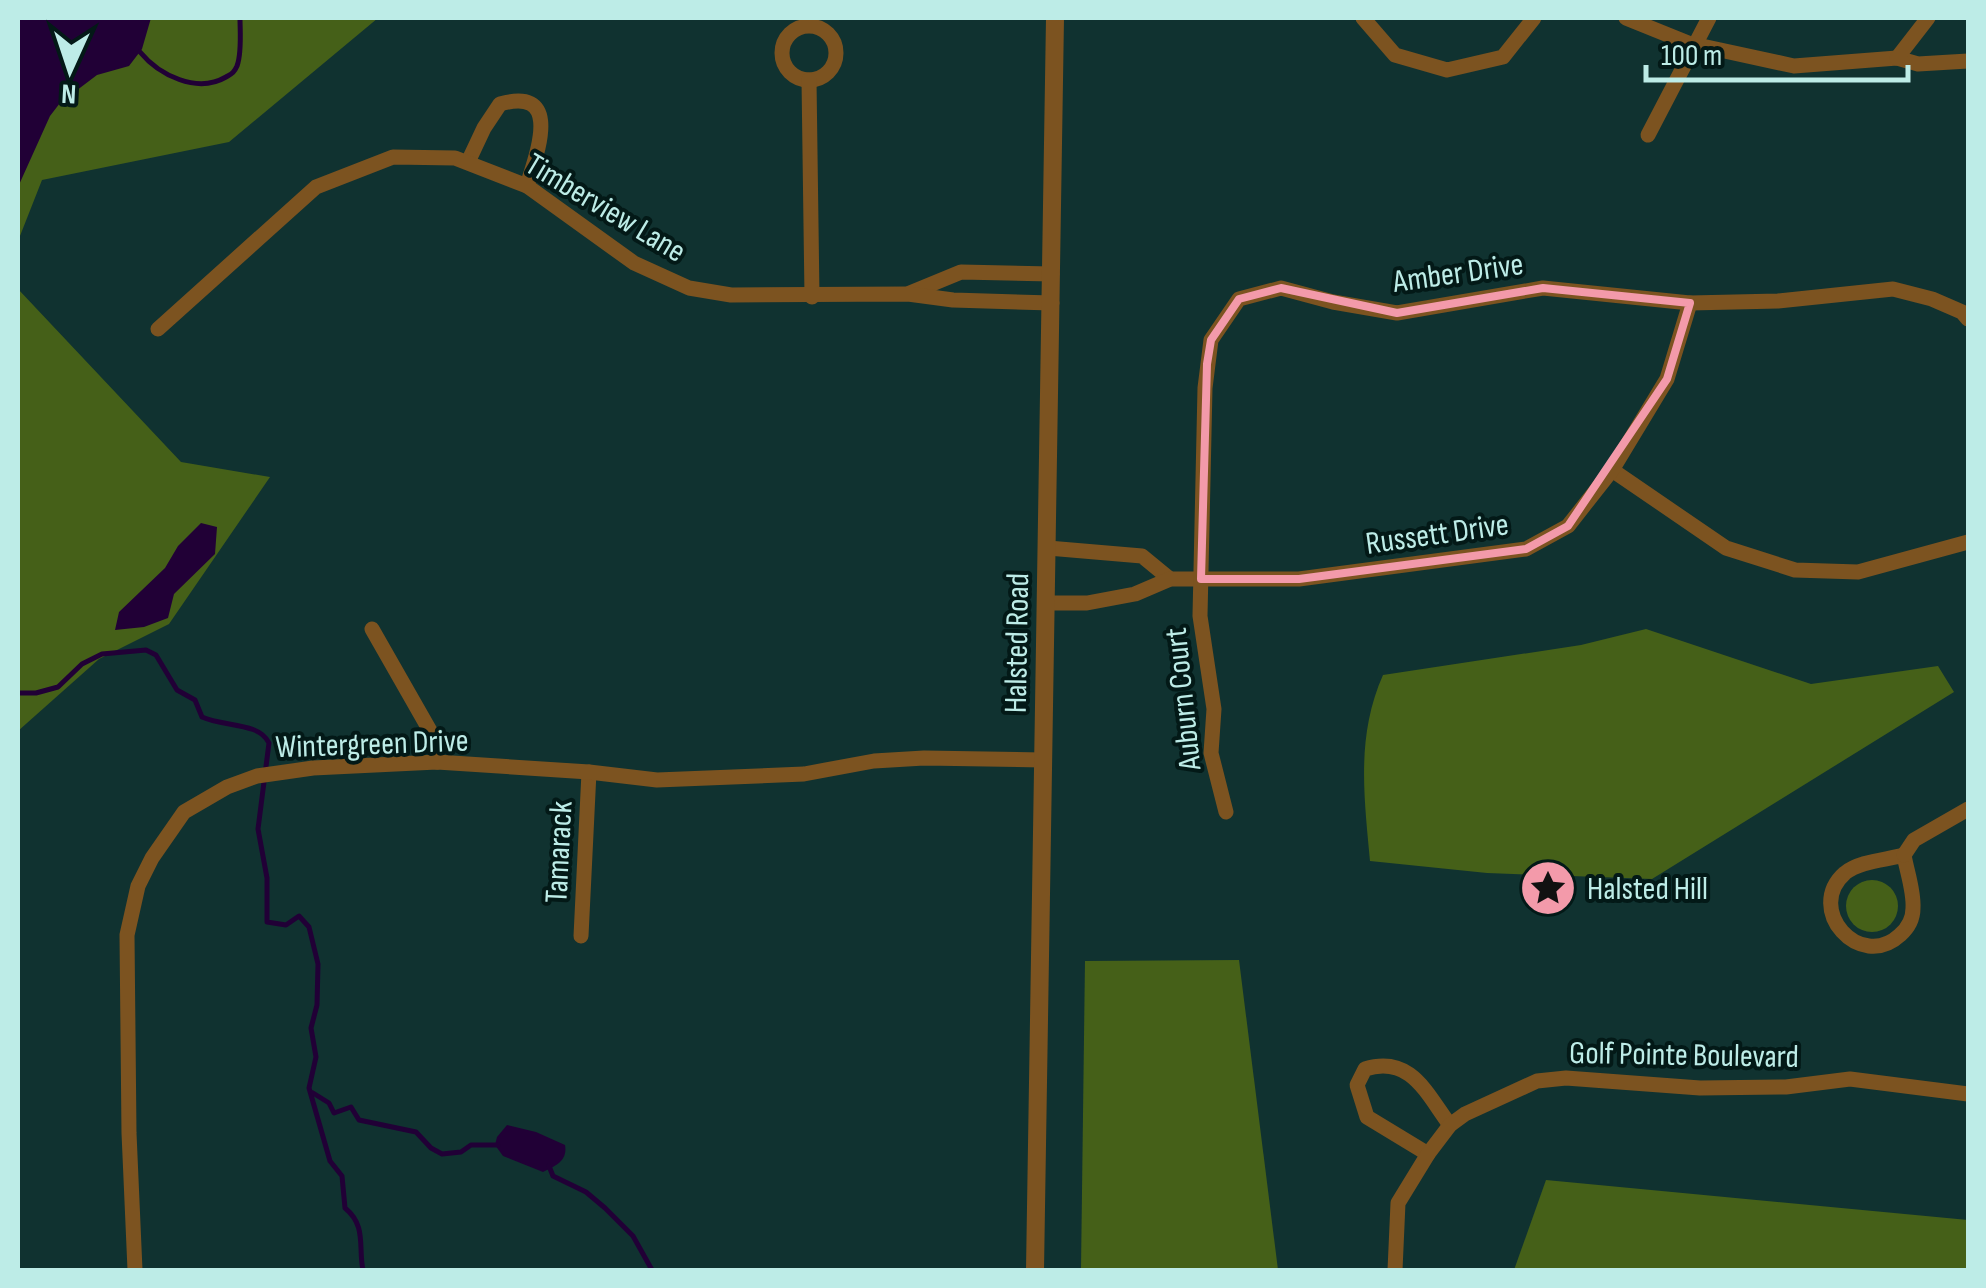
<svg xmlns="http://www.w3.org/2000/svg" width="1986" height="1288" viewBox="0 0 1986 1288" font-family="'Sofia Sans Condensed',sans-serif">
  <rect width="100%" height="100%" fill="#103230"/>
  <g fill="#456018">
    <polygon points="18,18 378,18 229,142 42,180 18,241"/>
    <polygon points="18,289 181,462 270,477 169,624 99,659 18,731"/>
    <path d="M1646 629 1811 684 1938 666 1954 692 1652 879 1487 873 1370 861C1364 796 1356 736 1383 675L1581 645Z"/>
    <circle cx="1872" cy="906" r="26"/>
    <polygon points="1239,960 1278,1270 1081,1270 1085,961"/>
    <polygon points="1546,1180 1968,1220 1968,1270 1514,1270"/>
  </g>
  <g fill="#210036">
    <polygon points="21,18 151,18 142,49 129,66 97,75 60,103 50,116 18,187 18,24"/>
    <polygon points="201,523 217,527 215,554 174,594 168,618 144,627 115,630 119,612 165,568 178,546"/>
    <path d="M507 1125 536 1132 565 1145C568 1161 555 1166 543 1172L503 1156 495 1145 497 1137Z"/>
  </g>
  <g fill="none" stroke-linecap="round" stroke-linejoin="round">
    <g stroke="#210036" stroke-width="5">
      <path d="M140 52C159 75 197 94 226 77 231 74 234 73 237 66 242 53 240 32 240 18"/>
      <path d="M18 693H36L58 687 82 664 102 654 146 650 156 655 177 690 195 700 202 717C224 727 259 722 269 743L258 829 267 878V922L286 925 299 916 309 927 318 964 317 1005 311 1028 316 1057 309 1088 330 1161 342 1176 345 1208C367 1226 358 1247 363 1270"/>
      <polyline points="313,1093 329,1103 334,1113 351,1107 359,1120 416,1132 431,1148 442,1154 461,1152 471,1145 498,1145"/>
      <polyline points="549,1166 553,1176 586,1192 605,1208 633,1236 652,1270"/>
    </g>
    <g stroke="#7c5320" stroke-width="15">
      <polyline points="1363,18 1395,55 1447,70 1503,57 1534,18"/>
      <polyline points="1626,18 1688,43 1794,66 1897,58 1918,64 1968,61"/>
      <circle cx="809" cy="53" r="27"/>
      <polyline points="1897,58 1928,18"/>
      <polyline points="809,80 812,297"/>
      <polyline points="1648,135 1709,18"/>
      <path d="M468 162 484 128 500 104C564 86 536 155 527 186"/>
      <polyline points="910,293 961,272 1052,274"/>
      <polyline points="158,329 316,187 393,157 455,158 527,186 634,263 689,288 731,295 908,294 953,300 1052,303"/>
      <polyline points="1612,470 1726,548 1795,570 1858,572 1968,542"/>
      <polyline points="1048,548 1142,556 1170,579"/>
      <polyline points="1048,603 1087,603 1135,594 1170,579 1299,579 1526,549 1568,526 1612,470 1667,379 1690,303"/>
      <polyline points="372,629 433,736 437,762"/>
      <polyline points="1226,812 1211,753 1214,709 1200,616 1205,388 1211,340 1239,299 1281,288 1333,302 1397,313 1543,288 1690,303 1778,301 1893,289 1932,299 1962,312 1968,319"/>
      <path d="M1904 855C1907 872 1914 891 1913 908 1913 919 1908 928 1900 935 1860 972 1804 909 1845 873 1860 861 1886 860 1904 855Z"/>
      <polyline points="1904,855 1914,840 1968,809"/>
      <polyline points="581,936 589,772"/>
      <path d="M1428 1154 1367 1117 1357 1085 1365 1069C1411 1055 1426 1093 1450 1125"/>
      <polyline points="135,1270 129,1133 127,935 138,886 152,858 184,812 227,787 257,776 313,768 437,762 589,772 657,780 804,774 874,761 924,758 1043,760"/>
      <polyline points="1395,1270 1398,1203 1428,1154 1450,1125 1465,1114 1537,1081 1566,1078 1700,1088 1786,1087 1850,1079 1968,1094"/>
    </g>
    <polyline stroke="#7c5320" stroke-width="18" points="1035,1270 1055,18"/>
  </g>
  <path fill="none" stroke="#f39aaa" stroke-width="8" stroke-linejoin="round" d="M1281 288 1397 313 1543 288 1690 303 1667 379 1568 526 1526 549 1299 579H1201L1207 364 1211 340 1239 299Z"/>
  <defs>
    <g id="sight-disc" transform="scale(2.875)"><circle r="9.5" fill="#f39aaa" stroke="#031917"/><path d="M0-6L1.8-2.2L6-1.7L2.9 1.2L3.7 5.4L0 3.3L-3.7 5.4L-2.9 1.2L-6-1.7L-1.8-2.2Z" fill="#111"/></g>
  </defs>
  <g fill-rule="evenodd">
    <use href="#sight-disc" x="1548" y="888"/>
  </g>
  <g text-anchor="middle" stroke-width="8" stroke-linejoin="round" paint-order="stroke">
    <g font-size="32" fill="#bdece7" stroke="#031917">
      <text transform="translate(606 207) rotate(31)" y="11">Timberview Lane</text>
      <text transform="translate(1458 272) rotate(-8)" y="11">Amber Drive</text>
      <text transform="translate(1437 533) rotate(-8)" y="11">Russett Drive</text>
      <text transform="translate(1016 643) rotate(-89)" y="11">Halsted Road</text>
      <text transform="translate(1182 699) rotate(-96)" y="11">Auburn Court</text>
      <text transform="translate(372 743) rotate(-2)" y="11">Wintergreen Drive</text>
      <text transform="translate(558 852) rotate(-87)" y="11">Tamarack</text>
      <text transform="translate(1684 1054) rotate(1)" y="11">Golf Pointe Boulevard</text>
    </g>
    <g font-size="32" fill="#bdece7" stroke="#031917" text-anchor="start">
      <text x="1587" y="899">Halsted Hill</text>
    </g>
  </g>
  <rect width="1986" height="1288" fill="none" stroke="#bdece7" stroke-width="40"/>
  <g transform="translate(70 70) rotate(183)" stroke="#031917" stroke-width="8" paint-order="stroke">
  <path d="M0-8L18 38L0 25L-18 38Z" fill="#bdece7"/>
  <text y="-15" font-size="28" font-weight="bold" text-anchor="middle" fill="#bdece7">N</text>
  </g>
  <path d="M1646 65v15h262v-15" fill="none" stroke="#bdece7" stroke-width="5"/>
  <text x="1661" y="65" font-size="30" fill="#bdece7" stroke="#031917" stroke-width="8" paint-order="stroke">100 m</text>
</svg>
